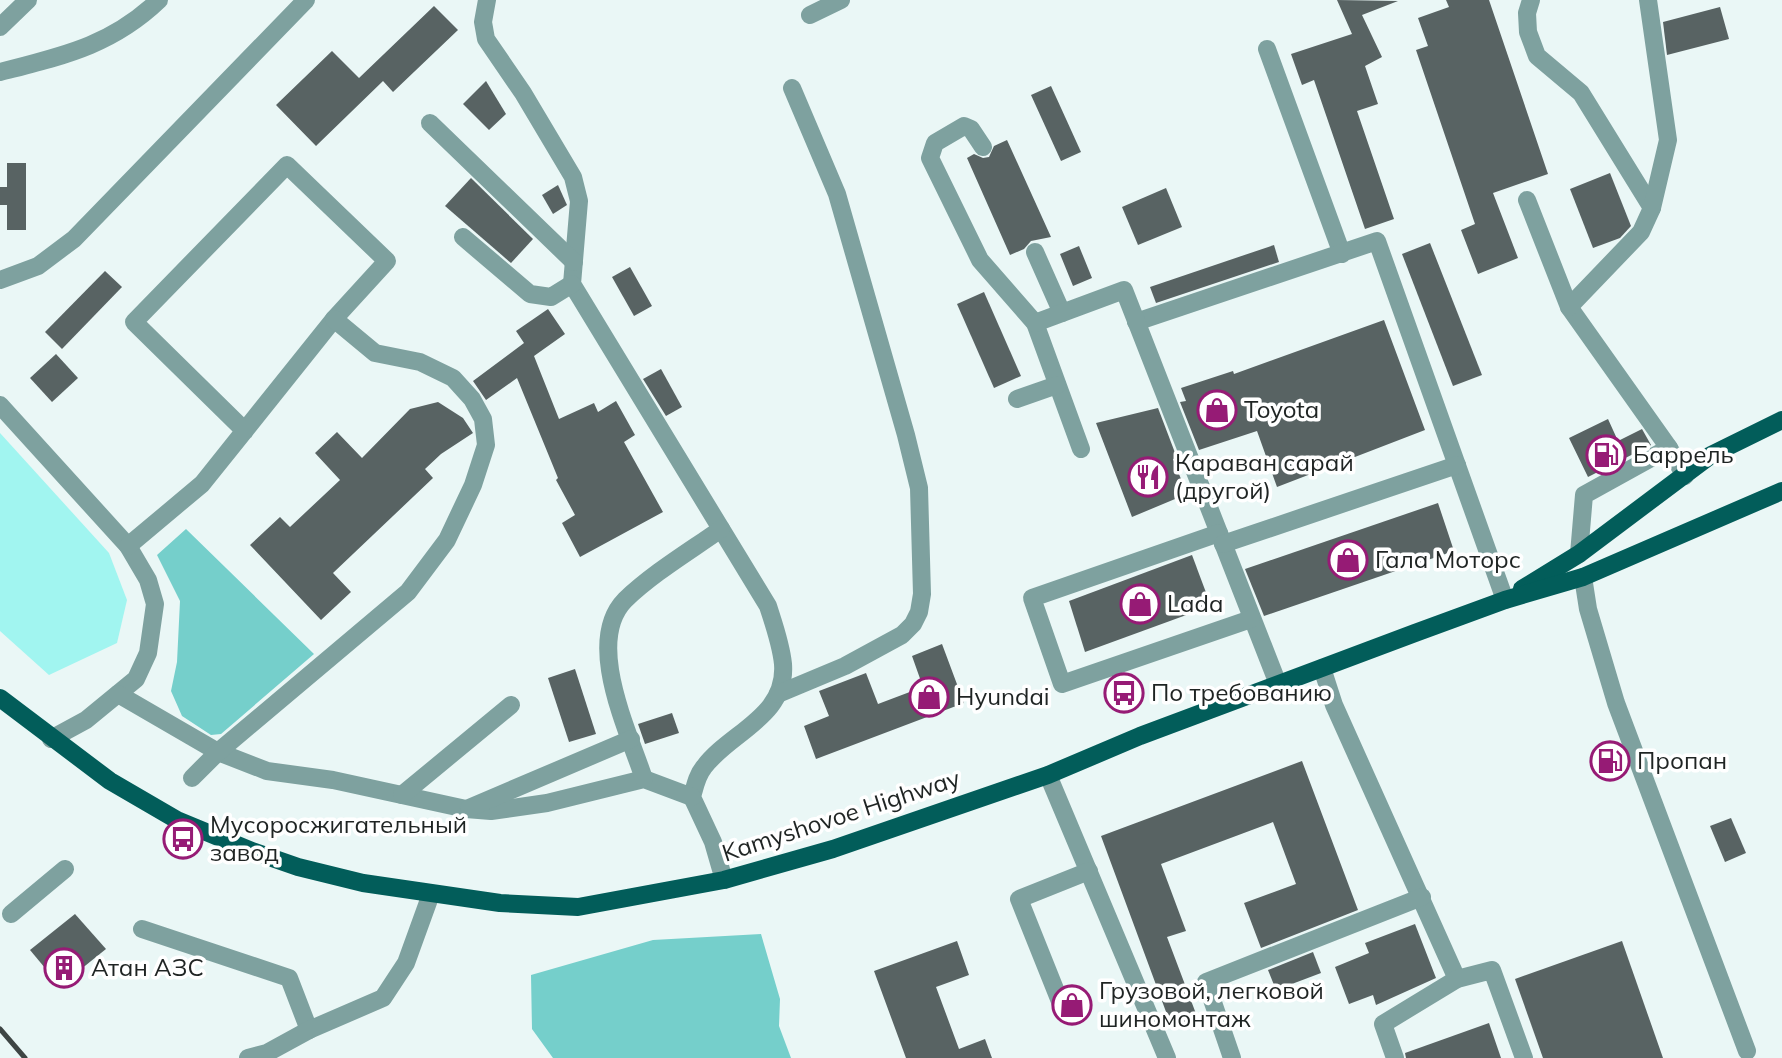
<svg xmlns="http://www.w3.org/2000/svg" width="1782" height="1058" viewBox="0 0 1782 1058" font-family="Mulish,sans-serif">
  <rect width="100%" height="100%" fill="#eaf7f6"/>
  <polygon fill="#a1f5f0" points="0,433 109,553 127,600 117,643 49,675 0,631"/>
  <g fill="#75cfcb">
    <polygon points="186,529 314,654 221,734 211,735 182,716 171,691 177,662 180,601 157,555"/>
    <polygon points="761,934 780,999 779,1026 791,1058 553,1058 532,1029 531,975 653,940"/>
  </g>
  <g fill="#586363">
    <polygon points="1337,0 1398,1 1362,15 1382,57 1365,66 1378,104 1357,111 1394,219 1365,229 1314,80 1302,85 1291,54 1352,34"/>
    <polygon points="1446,0 1489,0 1548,174 1493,193 1518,258 1478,274 1461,230 1475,224 1416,50 1428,46 1418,18 1449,7"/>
    <polygon points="434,6 458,30 393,92 383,81 316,146 276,105 332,51 359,78"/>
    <polygon points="1720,7 1729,39 1667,55 1663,22"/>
    <polygon points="486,81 506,114 489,130 463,104"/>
    <polygon points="1051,86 1081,152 1061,161 1031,95"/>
    <polygon points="1007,140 1051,237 1031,241 1024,249 1010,255 967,158 974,154 983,158 989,157 994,146"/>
    <polygon points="7,163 26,163 26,230 7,230 7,205 0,205 0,187 7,187"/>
    <polygon points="1610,173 1631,226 1620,238 1593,248 1570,189"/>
    <polygon points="471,178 533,239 511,263 445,206"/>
    <polygon points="558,185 567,205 553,214 542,195"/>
    <polygon points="1166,188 1182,227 1138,245 1122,207"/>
    <polygon points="1430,243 1482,375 1453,386 1402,254"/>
    <polygon points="1274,245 1279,262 1156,303 1150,287"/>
    <polygon points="1079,246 1092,278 1073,286 1060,254"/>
    <polygon points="630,267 652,306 634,316 612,277"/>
    <polygon points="105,271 122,287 62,349 45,332"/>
    <polygon points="984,292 1021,376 994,388 957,304"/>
    <polygon points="548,309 565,334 534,356 559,419 594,403 598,412 616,401 635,435 624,442 663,512 580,557 562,523 575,515 556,480 558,478 517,378 486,400 473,381 524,343 516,331"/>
    <polygon points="1384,320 1425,430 1277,487 1257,431 1199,450 1180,402 1186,401 1181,388 1233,371 1234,374"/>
    <polygon points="56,354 78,378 52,402 30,378"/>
    <polygon points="661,369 682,407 666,416 643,379"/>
    <polygon points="438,402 463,418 473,433 441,454 425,469 433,478 333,573 351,592 321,620 250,545 280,517 290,527 340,480 315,453 337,432 362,458 410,409"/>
    <polygon points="1158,408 1177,458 1173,459 1187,494 1132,517 1096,423"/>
    <polygon points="1608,419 1618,441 1642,429 1651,445 1588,477 1569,438"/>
    <polygon points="1438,503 1454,551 1264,616 1245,569"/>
    <polygon points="1192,555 1211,606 1085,652 1069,601"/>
    <polygon points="942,644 964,703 816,759 804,726 829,716 819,691 866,673 878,704 923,687 912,656"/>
    <polygon points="575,669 596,734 569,742 548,678"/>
    <polygon points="672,713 679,733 645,744 638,724"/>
    <polygon points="1302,761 1358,910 1261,948 1244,903 1296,884 1273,822 1161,864 1186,931 1167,937 1198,1019 1172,1028 1101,836"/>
    <polygon points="1731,818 1746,853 1725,862 1710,826"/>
    <polygon points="75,914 106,949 60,986 30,950"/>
    <polygon points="1415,924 1436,978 1376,1005 1373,995 1349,1004 1335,967 1369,953 1365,943"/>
    <polygon points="957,941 969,975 936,987 959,1049 985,1039 992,1058 906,1058 874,971"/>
    <polygon points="1622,941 1663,1058 1543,1058 1515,979"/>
    <polygon points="1313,952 1321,973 1276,990 1268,970"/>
    <polygon points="1489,1023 1501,1058 1406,1058 1405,1053"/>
  </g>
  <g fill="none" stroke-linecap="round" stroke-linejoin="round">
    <g stroke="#7ea19f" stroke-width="18">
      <path d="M487 0 483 22 486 39 523 93 573 177 579 201 572 284 768 606C774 625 781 644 783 664 787 717 730 732 704 767 697 775 695 786 692 797L713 842 724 880"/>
      <polyline points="1531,0 1527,13 1528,32 1537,56 1581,93 1652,208"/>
      <polyline points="810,15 841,0"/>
      <polyline points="0,27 28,0"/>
      <polyline points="1267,49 1342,254"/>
      <path d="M0 72C62 56 111 46 159 0"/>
      <polyline points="430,123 574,262"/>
      <polyline points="983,147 971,129 964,126 935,143 930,158 980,260 1035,323 1081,449"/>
      <polyline points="1527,200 1569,307 1669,448 1685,476"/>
      <polyline points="463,237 530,294 551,297 572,284"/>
      <polyline points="1035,252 1062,313"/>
      <polyline points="0,280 38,266 74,239 306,0"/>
      <polyline points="1569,307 1641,232 1652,208 1668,140 1648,0"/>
      <polyline points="1136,322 1377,241 1505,600"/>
      <polyline points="1035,323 1124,290 1278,684"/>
      <polyline points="1017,399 1057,385"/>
      <polyline points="0,405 128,546 148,580 155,604 148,653 136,679 86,720 51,739"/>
      <polyline points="1219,533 1032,598 1062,684 1251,619"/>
      <polyline points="1223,544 1457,465"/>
      <polyline points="128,546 202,484 334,319 387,261 287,165 134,322 245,431"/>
      <polyline points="1579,554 1584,495 1669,448"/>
      <polyline points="1583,577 1588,609 1616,703 1747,1051"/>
      <polyline points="1322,668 1334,705 1457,979"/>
      <polyline points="118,694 218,752 267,771 333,780 466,809 491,811 547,803 644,779 692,797"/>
      <polyline points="778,694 845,666 902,635 913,624 919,612 922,594 919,488 906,435 837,194 792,88"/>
      <polyline points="1048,775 1167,1058"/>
      <polyline points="192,778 218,752 408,592 447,540 473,485 486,445 483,419 472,399 453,378 420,362 375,353 334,319"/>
      <path d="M644 779C629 732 584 642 625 600 653 573 690 551 721 529"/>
      <polyline points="402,795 511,705"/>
      <polyline points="469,808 631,739"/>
      <polyline points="11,914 65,869"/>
      <polyline points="142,929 289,978 309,1030"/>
      <polyline points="1063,1009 1019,899 1089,871"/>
      <polyline points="248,1058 267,1053 309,1030 383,998 406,963 431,894"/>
      <polyline points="1232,1058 1206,982 1422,897"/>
      <polyline points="1395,1058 1383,1024 1457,979 1492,970 1524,1058"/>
    </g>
    <g stroke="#025d5a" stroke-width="18">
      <polyline points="1522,589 1579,554 1711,455 1782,420"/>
      <polyline points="0,698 110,781 177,820 252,851 298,867 363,883 500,903 578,907 724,880 833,849 1048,775 1140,736 1415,633 1505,600 1583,577 1782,491"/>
    </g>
    <polyline stroke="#3e4544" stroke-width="5" points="0,1029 25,1058"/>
  </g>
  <defs>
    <g id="shop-ring" transform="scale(2.0125)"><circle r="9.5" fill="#fff" stroke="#961b75" stroke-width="1.5"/><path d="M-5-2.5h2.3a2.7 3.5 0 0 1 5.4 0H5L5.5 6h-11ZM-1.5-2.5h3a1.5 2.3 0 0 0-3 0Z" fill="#961b75"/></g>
    <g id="fuel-ring" transform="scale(2.0125)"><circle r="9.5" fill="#fff" stroke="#961b75" stroke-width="1.5"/><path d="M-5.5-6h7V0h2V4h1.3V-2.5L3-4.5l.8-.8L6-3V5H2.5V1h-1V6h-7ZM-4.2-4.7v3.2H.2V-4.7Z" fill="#961b75"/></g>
    <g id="restaurant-ring" transform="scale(2.0125)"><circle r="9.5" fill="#fff" stroke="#961b75" stroke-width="1.5"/><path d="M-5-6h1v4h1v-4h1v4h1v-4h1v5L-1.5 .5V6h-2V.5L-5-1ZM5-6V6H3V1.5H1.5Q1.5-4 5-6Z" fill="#961b75"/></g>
    <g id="bus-ring" transform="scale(2.0125)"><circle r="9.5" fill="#fff" stroke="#961b75" stroke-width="1.5"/><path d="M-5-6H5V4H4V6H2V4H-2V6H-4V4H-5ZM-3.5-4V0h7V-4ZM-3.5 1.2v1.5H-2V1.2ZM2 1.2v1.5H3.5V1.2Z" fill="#961b75"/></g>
    <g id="building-ring" transform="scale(2.0125)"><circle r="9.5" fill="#fff" stroke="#961b75" stroke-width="1.5"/><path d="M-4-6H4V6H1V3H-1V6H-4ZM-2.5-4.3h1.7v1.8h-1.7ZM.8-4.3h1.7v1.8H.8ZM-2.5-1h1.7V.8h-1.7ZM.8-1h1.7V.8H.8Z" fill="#961b75"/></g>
  </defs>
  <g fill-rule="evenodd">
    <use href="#shop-ring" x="1217" y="410"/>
    <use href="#fuel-ring" x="1606" y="455"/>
    <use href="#restaurant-ring" x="1148" y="477"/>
    <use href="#shop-ring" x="1348" y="560"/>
    <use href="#shop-ring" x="1140" y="604"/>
    <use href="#bus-ring" x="1124" y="693"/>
    <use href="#shop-ring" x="929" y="697"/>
    <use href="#fuel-ring" x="1610" y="761"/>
    <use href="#bus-ring" x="183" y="839"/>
    <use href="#building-ring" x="64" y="968"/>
    <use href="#shop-ring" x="1072" y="1005"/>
  </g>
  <g text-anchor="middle" stroke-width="7" stroke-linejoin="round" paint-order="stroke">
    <g font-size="24" fill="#1f2423" stroke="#fff" text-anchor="start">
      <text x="1244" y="418">Toyota</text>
      <text x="1633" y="463">Баррель</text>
      <text x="1175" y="471">Караван сарай<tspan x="1175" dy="28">(другой)</tspan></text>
      <text x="1375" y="568">Гала Моторс</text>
      <text x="1167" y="612">Lada</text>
      <text x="1151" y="701">По требованию</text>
      <text x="956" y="705">Hyundai</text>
      <text x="1637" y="769">Пропан</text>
      <text x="210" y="833">Мусоросжигательный<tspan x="210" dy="28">завод</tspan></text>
      <text x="91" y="976">Атан АЗС</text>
      <text x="1099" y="999">Грузовой, легковой<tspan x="1099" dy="28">шиномонтаж</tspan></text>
    </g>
    <g font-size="24" fill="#1f2423" stroke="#fff">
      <text transform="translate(841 816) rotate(-18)" y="8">Kamyshovoe Highway</text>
    </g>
  </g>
</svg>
